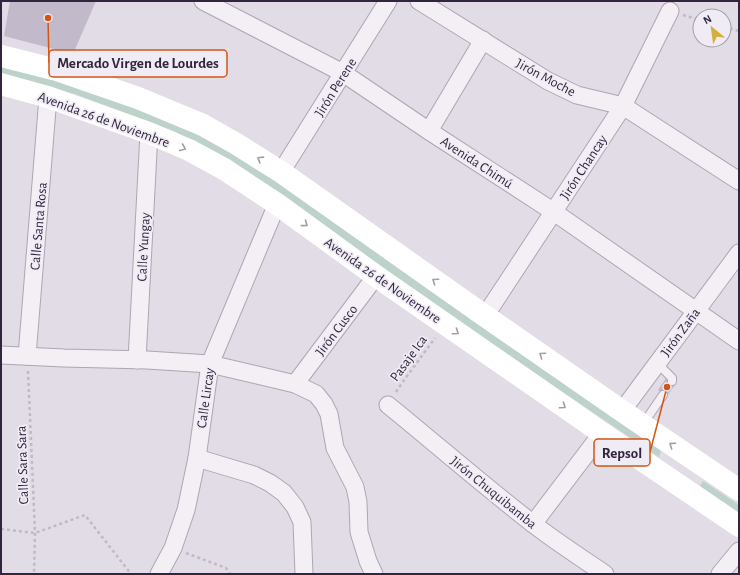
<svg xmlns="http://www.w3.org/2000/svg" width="740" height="575" viewBox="0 0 740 575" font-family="'Alegreya Sans',sans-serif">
  <rect width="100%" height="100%" fill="#e2dce7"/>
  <g fill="#bdd2cb">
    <polygon points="1,65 76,86 178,124 246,162 290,190 416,281 661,451 659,457 462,324 243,169 174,131 75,94 1,74"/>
    <polygon points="703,481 739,505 739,513 700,486"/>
  </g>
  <g fill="#c2b9ca">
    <polygon points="10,1 96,1 73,54 4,36"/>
    <polygon points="667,377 676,384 666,397 658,390"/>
  </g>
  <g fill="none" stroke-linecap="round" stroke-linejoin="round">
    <g stroke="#aea5b4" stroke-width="10">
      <g id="lane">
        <polyline points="657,363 672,378 672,381"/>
        <polyline points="643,424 663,395"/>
      </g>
    </g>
    <g stroke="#aea5b4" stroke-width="19">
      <g id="street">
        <polyline points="203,1 343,73 429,131 554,212 739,341"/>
        <polyline points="419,1 548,81 577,95 623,106 739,181"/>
        <polyline points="429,131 483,40"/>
        <polyline points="281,172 388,1"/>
        <polyline points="485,316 623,106 670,11"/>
        <polyline points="1,355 64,358 147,360 210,364 295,384 316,394 324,404 329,414 335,448 355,487 358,502 359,532 368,561 374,574"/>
        <polyline points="27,356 48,97"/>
        <polyline points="137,360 149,133"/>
        <polyline points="295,384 376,276"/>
        <path d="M388 405C436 444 483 485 532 523 555 541 580 557 605 574"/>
        <polyline points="622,411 739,253"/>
        <polyline points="197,458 254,475 270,483 284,493 295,507 302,522 304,574"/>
        <polyline points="533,524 602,433"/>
        <polyline points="159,574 173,548 186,510 197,458 210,364 277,204"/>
        <polyline points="720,574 739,551"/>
      </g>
    </g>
    <g stroke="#c1bac5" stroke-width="2.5" stroke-dasharray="3 3" stroke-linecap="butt">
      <polyline points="683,15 700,20"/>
      <polyline points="724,27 739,31"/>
      <polyline points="28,371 35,533 34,574"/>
      <polyline points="396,392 402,383 435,338"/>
      <polyline points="1,529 35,533 85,515 131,574"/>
      <polyline points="186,553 226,568 230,574"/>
    </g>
    <use href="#lane" stroke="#f3eff5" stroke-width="8"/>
    <use href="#street" stroke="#f3eff5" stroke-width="17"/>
    <g stroke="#fff" stroke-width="22">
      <polyline points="1,56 57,70 138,98 203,125 235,143 281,172 485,316 622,411 739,490"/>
      <polyline points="1,84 48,97 149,133 189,150 224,169 277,204 376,276 602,433 739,526"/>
    </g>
  </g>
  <defs><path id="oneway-chevron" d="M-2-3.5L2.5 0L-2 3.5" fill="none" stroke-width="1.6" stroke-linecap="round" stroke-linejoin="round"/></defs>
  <g stroke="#a39da8">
    <use href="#oneway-chevron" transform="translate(183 148) rotate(23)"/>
    <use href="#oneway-chevron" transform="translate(260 159) rotate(-148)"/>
    <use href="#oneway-chevron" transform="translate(305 224) rotate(36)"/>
    <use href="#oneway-chevron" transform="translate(435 281) rotate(-145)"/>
    <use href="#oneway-chevron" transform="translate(456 332) rotate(35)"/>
    <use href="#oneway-chevron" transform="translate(542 355) rotate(-145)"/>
    <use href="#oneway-chevron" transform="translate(563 406) rotate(35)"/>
    <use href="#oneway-chevron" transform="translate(672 445) rotate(-146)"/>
  </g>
  <g text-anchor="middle" stroke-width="3.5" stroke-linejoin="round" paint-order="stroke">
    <g font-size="14" fill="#33253e" stroke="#f0ecf5">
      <text transform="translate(546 77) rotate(28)" y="5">Jirón Moche</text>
      <text transform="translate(335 87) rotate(-58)" y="5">Jirón Perene</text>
      <text transform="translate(104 119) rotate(20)" y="5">Avenida 26 de Noviembre</text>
      <text transform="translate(477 162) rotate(33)" y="5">Avenida Chimú</text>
      <text transform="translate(583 167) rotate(-57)" y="5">Jirón Chancay</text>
      <text transform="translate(38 226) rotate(-85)" y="5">Calle Santa Rosa</text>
      <text transform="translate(143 247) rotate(-87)" y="5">Calle Yungay</text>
      <text transform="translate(383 280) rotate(35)" y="5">Avenida 26 de Noviembre</text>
      <text transform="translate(336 330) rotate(-53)" y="5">Jirón Cusco</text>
      <text transform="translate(680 332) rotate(-54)" y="5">Jirón Zaña</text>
      <text transform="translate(408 358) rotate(-54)" y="5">Pasaje Ica</text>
      <text transform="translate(205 398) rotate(-82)" y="5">Calle Lircay</text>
      <text transform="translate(22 465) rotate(-92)" y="5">Calle Sara Sara</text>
      <text transform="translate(494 492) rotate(39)" y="5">Jirón Chuquibamba</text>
    </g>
  </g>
  <path fill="none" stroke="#d65411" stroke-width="1.5" d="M48 18L49 63M667 387L650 452"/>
  <g fill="#d65411" stroke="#f0ecf5" stroke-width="1.5">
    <circle cx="48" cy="18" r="4"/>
    <circle cx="667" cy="387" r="4"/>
  </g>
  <g fill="#f0ecf5" stroke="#d65411" stroke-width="1.5">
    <rect x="49" y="50" width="178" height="27" rx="4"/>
    <rect x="594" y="439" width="56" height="27" rx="4"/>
  </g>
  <g font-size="15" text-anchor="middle" font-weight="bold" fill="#33253e">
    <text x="138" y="68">Mercado Virgen de Lourdes</text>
    <text x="622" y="458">Repsol</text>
  </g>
  <rect width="740" height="575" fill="none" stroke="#33253e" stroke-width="4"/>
  <g transform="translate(712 28) rotate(331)"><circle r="19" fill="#f0ecf5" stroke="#a49cac"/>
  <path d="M0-3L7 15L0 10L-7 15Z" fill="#d4b03a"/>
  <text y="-6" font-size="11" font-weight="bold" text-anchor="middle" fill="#33253e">N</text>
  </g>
</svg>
